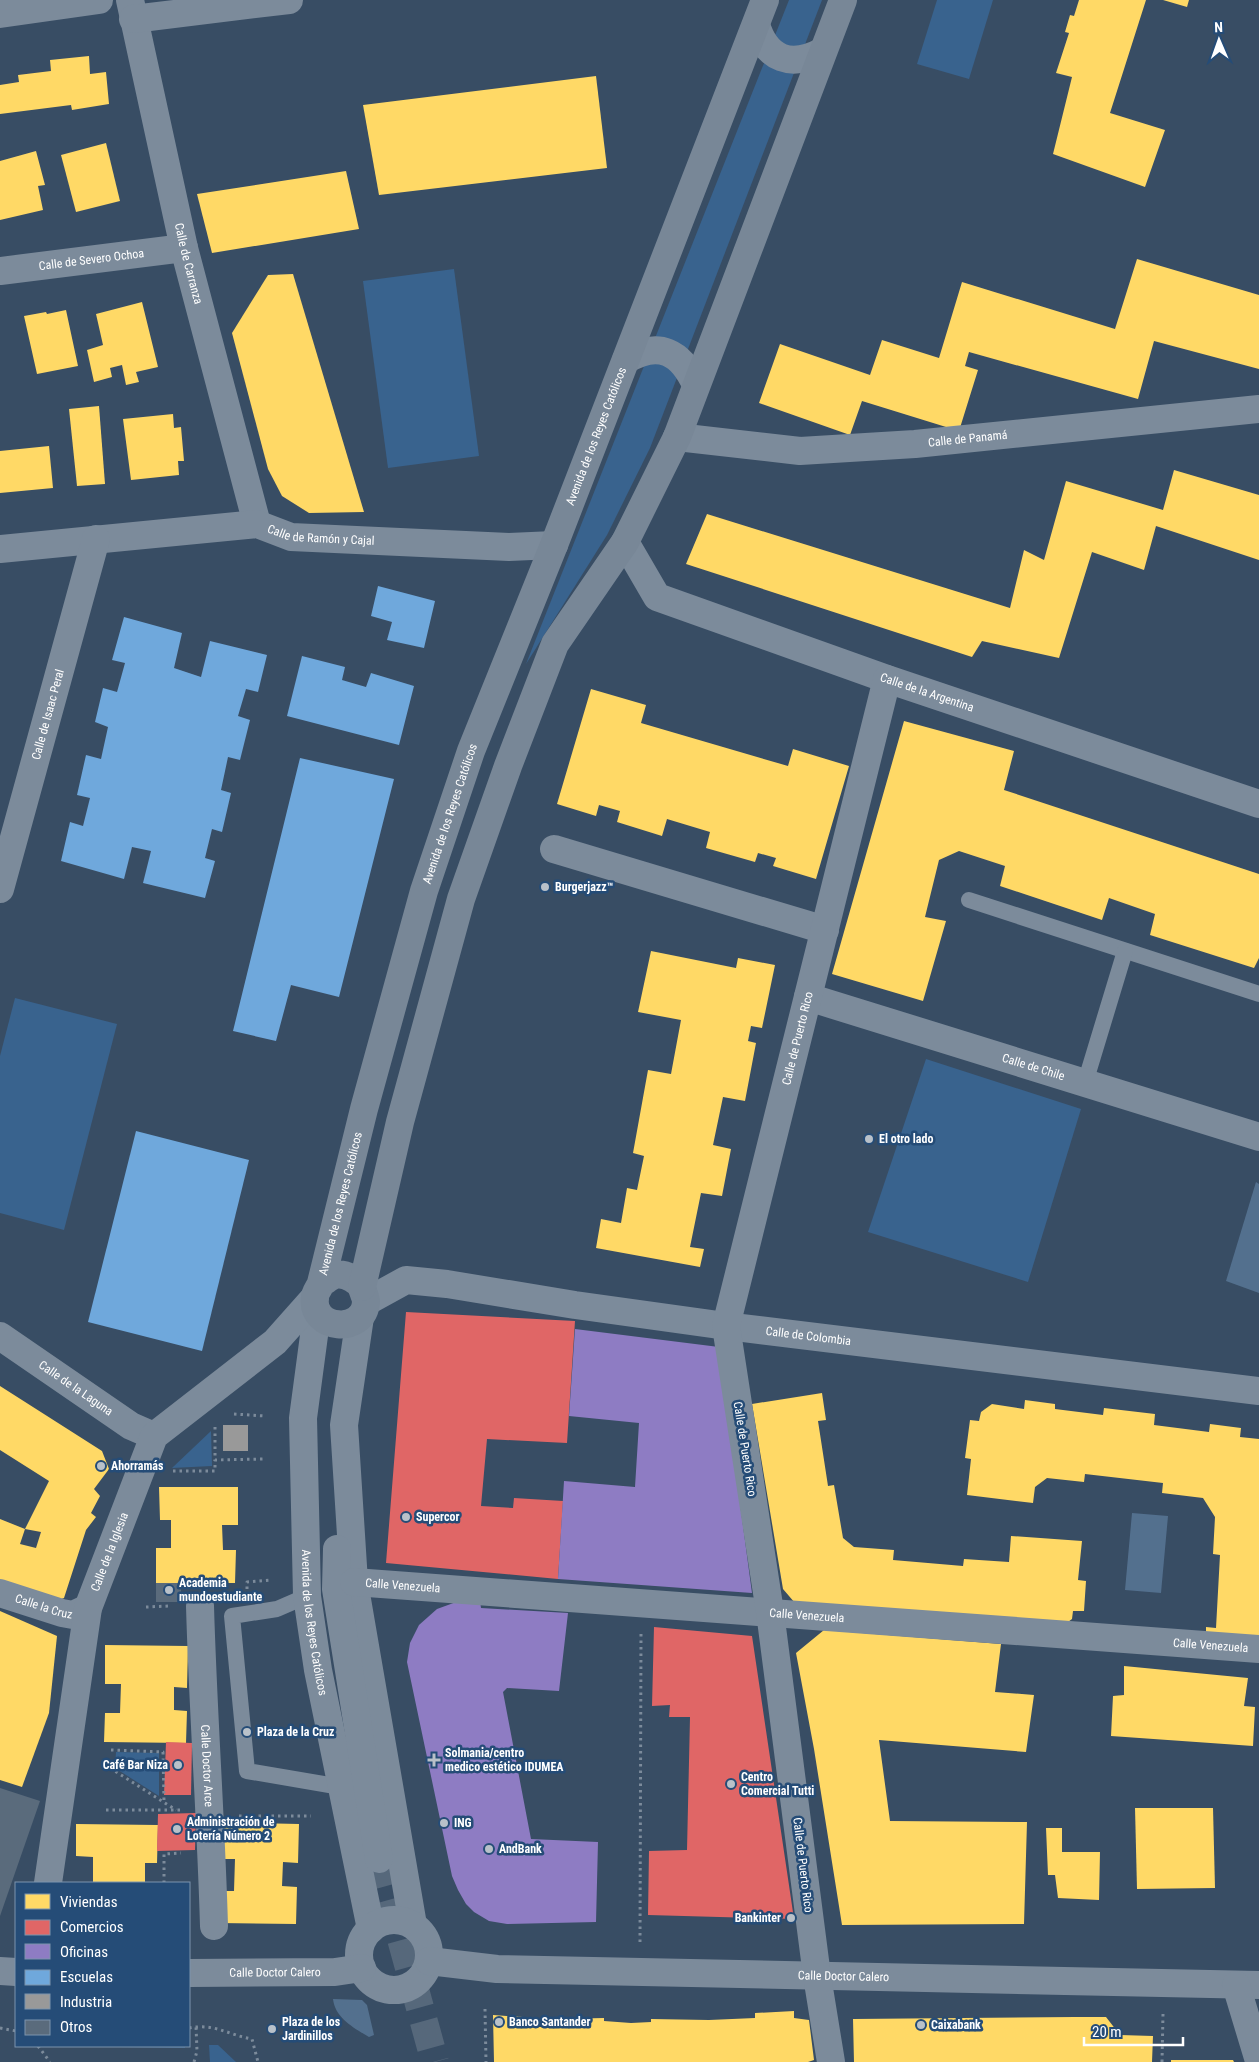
<svg xmlns="http://www.w3.org/2000/svg" width="1259" height="2062" viewBox="0 0 1259 2062" font-family="'Roboto Condensed',sans-serif">
  <rect width="100%" height="100%" fill="#384d64"/>
  <g fill="#39638e">
    <polygon points="789,0 822,0 650,448 607,535 526,664"/>
    <polygon points="937,0 993,0 969,79 917,64"/>
    <polygon points="454,269 479,456 388,468 363,281"/>
    <polygon points="15,998 117,1024 64,1230 0,1213 0,1056"/>
    <polygon points="926,1059 1081,1109 1028,1282 868,1232"/>
    <polygon points="211,1431 212,1466 172,1468"/>
    <polygon points="116,1752 159,1753 159,1796 115,1768"/>
    <polygon points="209,2045 218,2045 236,2062 210,2062"/>
    <polygon points="52,2046 185,2046 185,2048"/>
  </g>
  <g fill="#53708e">
    <polygon points="1256,1182 1259,1184 1259,1293 1226,1281"/>
    <polygon points="1132,1513 1168,1516 1161,1593 1125,1590"/>
    <path d="M333 1999 362 2000 367 2005 374 2035 369 2037C354 2028 335 2018 333 1999Z"/>
  </g>
  <g fill="#ffd966">
    <polygon points="1079,0 1146,0 1110,113 1165,130 1145,187 1053,154 1072,77 1056,73 1069,33 1065,32 1070,15 1074,16"/>
    <polygon points="1163,0 1189,0 1187,7"/>
    <polygon points="89,56 90,74 106,72 109,104 72,110 71,105 0,114 0,85 19,82 18,75 51,71 50,60"/>
    <polygon points="596,76 607,168 379,195 363,105"/>
    <polygon points="106,143 120,201 76,212 61,155"/>
    <polygon points="36,151 45,185 38,186 43,210 0,220 0,161"/>
    <polygon points="346,171 359,229 212,253 197,194"/>
    <polygon points="1137,259 1259,295 1259,369 1154,341 1138,399 969,352 965,366 978,370 959,431 862,401 850,435 759,403 780,344 870,375 882,340 939,358 962,282 1115,329"/>
    <polygon points="293,274 364,512 309,513 282,496 268,469 232,333 268,275"/>
    <polygon points="142,302 158,367 136,372 139,382 126,385 122,365 110,368 112,377 94,382 87,350 103,345 96,314"/>
    <polygon points="66,310 78,366 37,374 24,316 46,312 47,314"/>
    <polygon points="99,406 105,484 77,486 69,409"/>
    <polygon points="173,414 174,428 181,427 184,461 178,461 179,475 131,480 123,419"/>
    <polygon points="49,446 53,488 0,493 0,451"/>
    <polygon points="1174,470 1259,495 1259,560 1156,526 1144,570 1092,552 1059,658 982,641 972,657 686,564 707,514 1010,608 1024,550 1044,560 1066,481 1163,510"/>
    <polygon points="591,689 646,705 641,723 788,766 793,749 849,766 816,879 773,866 776,858 758,853 755,862 706,848 710,832 667,819 662,836 617,822 620,811 599,805 596,816 557,804"/>
    <polygon points="904,721 1014,751 1004,790 1259,874 1259,958 1254,968 1150,935 1155,914 1109,898 1102,920 1000,886 1005,866 959,851 939,860 925,917 946,921 923,1001 832,974"/>
    <polygon points="651,951 736,968 738,958 775,965 762,1028 751,1026 748,1041 756,1043 745,1101 723,1097 713,1145 731,1149 722,1196 701,1193 690,1247 704,1249 700,1267 596,1248 601,1219 621,1223 627,1188 637,1190 644,1156 633,1153 648,1070 671,1074 681,1020 638,1012"/>
    <polygon points="0,1386 102,1451 109,1469 94,1489 100,1496 91,1513 96,1517 86,1530 64,1598 56,1601 0,1581 0,1519 25,1529 20,1544 36,1548 41,1532 25,1529 49,1481 0,1450"/>
    <polygon points="822,1393 826,1420 818,1421 828,1486 834,1485 843,1538 854,1547 894,1550 893,1560 963,1566 964,1559 1009,1562 1011,1536 1082,1541 1078,1580 1086,1581 1084,1611 1073,1611 1072,1619 1061,1627 795,1603 783,1589 752,1404"/>
    <polygon points="1025,1400 1055,1404 1055,1409 1103,1415 1104,1408 1155,1414 1154,1425 1209,1432 1210,1424 1241,1428 1240,1437 1259,1439 1259,1641 1206,1639 1206,1627 1216,1628 1220,1555 1213,1554 1215,1517 1203,1498 1162,1493 1163,1483 1085,1474 1084,1482 1047,1478 1035,1487 1033,1503 967,1495 971,1459 965,1458 970,1420 979,1421 981,1412 992,1404 1024,1409"/>
    <polygon points="159,1487 238,1487 238,1525 222,1525 223,1550 236,1550 235,1583 156,1583 156,1548 171,1548 171,1520 160,1520"/>
    <polygon points="0,1611 57,1636 49,1713 22,1787 0,1780"/>
    <polygon points="824,1630 1001,1644 995,1692 1034,1695 1026,1752 879,1740 890,1821 1027,1822 1024,1924 842,1925 814,1749 796,1653"/>
    <polygon points="105,1645 188,1646 187,1688 174,1687 174,1710 187,1711 186,1743 104,1742 105,1713 120,1713 121,1684 105,1684"/>
    <polygon points="1124,1666 1248,1678 1244,1706 1255,1707 1253,1746 1111,1736 1113,1696 1124,1695"/>
    <polygon points="1135,1808 1213,1808 1215,1888 1137,1889"/>
    <polygon points="218,1822 299,1824 298,1863 283,1862 282,1886 297,1887 296,1924 218,1923 218,1891 234,1891 235,1859 217,1859"/>
    <polygon points="76,1824 158,1825 157,1863 145,1863 145,1883 93,1883 93,1857 76,1856"/>
    <polygon points="1046,1828 1062,1828 1062,1852 1100,1852 1099,1900 1058,1898 1055,1875 1048,1875"/>
    <polygon points="794,2011 794,2018 809,2020 814,2060 808,2062 494,2062 493,2015 523,2017 522,2026 559,2028 559,2019 604,2018 604,2021 631,2023 651,2022 651,2019 709,2020 755,2018 755,2013"/>
    <polygon points="1075,2017 1106,2017 1120,2035 1153,2036 1152,2062 854,2062 853,2019"/>
    <polygon points="1171,2060 1233,2060 1234,2062 1171,2062"/>
  </g>
  <g fill="#e06666">
    <polygon points="406,1312 575,1321 567,1443 487,1439 481,1506 513,1508 514,1498 563,1501 558,1579 386,1563"/>
    <polygon points="654,1627 752,1636 794,1919 648,1915 649,1851 687,1850 690,1717 669,1717 670,1705 652,1706"/>
    <polygon points="166,1742 192,1743 191,1795 164,1795"/>
    <polygon points="196,1813 195,1850 157,1851 158,1814"/>
  </g>
  <g fill="#8e7cc3">
    <polygon points="575,1329 719,1347 752,1593 558,1579 564,1481 635,1487 639,1423 569,1416"/>
    <polygon points="459,1601 480,1601 481,1608 568,1613 559,1691 507,1688 503,1692 531,1839 598,1842 596,1922 507,1924 489,1921 474,1912 466,1904 458,1890 452,1876 407,1662 410,1643 419,1625 437,1609"/>
  </g>
  <g fill="#6fa8dc">
    <polygon points="378,586 435,601 424,648 387,640 392,622 371,616"/>
    <polygon points="124,617 182,633 174,668 201,677 210,641 267,655 258,692 246,689 238,716 250,720 240,760 228,757 221,790 231,793 222,832 212,829 205,858 215,861 205,898 143,883 151,851 132,847 124,879 61,861 70,822 83,826 90,798 77,795 86,755 101,759 108,727 95,722 103,688 117,692 125,663 112,660"/>
    <polygon points="302,656 345,667 342,680 366,687 371,673 414,686 399,745 287,716"/>
    <polygon points="300,758 394,779 339,997 291,985 276,1041 233,1031"/>
    <polygon points="136,1131 249,1160 202,1351 88,1322"/>
  </g>
  <rect fill="#999" x="223" y="1425" width="25" height="26"/>
  <g fill="#5a6b7c">
    <rect x="156" y="1583" width="25" height="19"/>
    <polygon points="0,1788 40,1801 0,1916"/>
  </g>
  <g fill="none" stroke-linecap="round" stroke-linejoin="round">
    <polyline stroke="#56687b" stroke-width="28" stroke-dasharray="28 14" stroke-linecap="butt" points="379,1859 435,2062"/>
    <g stroke="#7c8b9b" stroke-width="3" stroke-dasharray="2.5 4" stroke-linecap="butt">
      <polyline points="234,1414 265,1416"/>
      <polyline points="215,1427 215,1460 263,1459"/>
      <polyline points="173,1471 215,1471 215,1460"/>
      <polyline points="247,1589 247,1582 272,1580"/>
      <polyline points="146,1607 169,1606"/>
      <polyline points="111,1750 163,1752 164,1802"/>
      <polyline points="110,1768 176,1810"/>
      <polyline points="106,1810 180,1810"/>
      <polyline points="239,1816 311,1816"/>
      <polyline points="164,1883 164,1854 181,1853"/>
      <polyline points="640,1942 641,1633"/>
      <polyline points="485,2009 486,2062"/>
      <polyline points="0,2028 16,2031"/>
      <path d="M189 2028C215 2023 228 2035 252 2039L258 2062"/>
      <polyline points="38,2046 50,2062"/>
      <polyline points="194,2062 197,2051 196,2026"/>
      <polyline points="1162,2062 1163,2014"/>
    </g>
    <g stroke="#7c8b9b" stroke-width="16">
      <polyline points="969,900 1259,994"/>
      <polyline points="1085,1083 1125,951"/>
      <polyline points="307,1596 277,1609 232,1616 247,1771 341,1787"/>
    </g>
    <g stroke="#7c8b9b" stroke-width="28">
      <path id="s1" d="M130 0 184 248 257 524"/>
      <polyline points="0,14 99,0"/>
      <polyline points="133,19 289,0"/>
      <path d="M756 25C767 60 791 68 823 51"/>
      <path id="s2" d="M0 271 184 248"/>
      <path d="M626 360C659 340 681 352 696 385"/>
      <path id="s3" d="M677 437 800 451 915 444 1259 409"/>
      <path id="s4" d="M625 542 657 597 887 679 1259 804"/>
      <path id="s5" d="M0 549 257 524 291 537 509 547 554 545"/>
      <polyline points="554,849 825,930"/>
      <path id="s6" d="M0 889 96 539"/>
      <path id="s7" d="M808 997 1259 1137"/>
      <path id="s8" d="M366 1302 406 1280 447 1284 575 1305 726 1326 1259 1391"/>
      <path id="s9" d="M317 1313 303 1418 307 1596 318 1670 371 1929"/>
      <polyline points="360,1317 344,1425 354,1582 413,1925"/>
      <path id="s10" d="M0 1336 131 1426 154 1436"/>
      <polyline points="337,1549 336,1589 379,1859"/>
      <path id="s11" d="M354 1582 1259 1649"/>
      <path id="s12" d="M0 1593 62 1613 73 1615 88 1608"/>
      <path id="s13" d="M200 1606C203 1713 211 1819 214 1926"/>
      <path id="s14" d="M48 1883 88 1608 154 1436 275 1342 315 1297"/>
      <circle cx="394" cy="1955" r="35"/>
      <path id="s15" d="M429 1961 497 1969 1259 1985"/>
      <polyline points="0,1971 16,1972"/>
      <path id="s16" d="M189 1973 335 1972 362 1968"/>
      <polyline points="1236,1985 1259,2061"/>
      <path id="s17" d="M831 2062 817 1976 770 1612 726 1326 887 679"/>
    </g>
    <g stroke="#788797" stroke-width="28">
      <path id="s18" d="M321 1283C325 1281 331 1276 335 1275 345 1273 360 1280 363 1291 364 1294 366 1299 366 1302 364 1335 310 1330 315 1297 315 1292 320 1287 321 1283L364 1109 424 891 471 751 554 545 765 0"/>
      <polyline points="362,1287 400,1122 461,899 508,766 555,644 625,542 677,437 843,0"/>
    </g>
  </g>
  <g fill="#b9c1c9" stroke="#254c77" stroke-width="2">
    <circle cx="545" cy="887" r="5"/>
    <circle cx="869" cy="1139" r="5"/>
    <circle cx="101" cy="1466" r="5"/>
    <circle cx="406" cy="1517" r="5"/>
    <circle cx="169" cy="1590" r="5"/>
    <circle cx="247" cy="1732" r="5"/>
    <path d="M431.5 1752.5h5v5h5v5h-5v5h-5v-5h-5v-5h5z"/>
    <circle cx="178" cy="1765" r="5"/>
    <circle cx="731" cy="1784" r="5"/>
    <circle cx="444" cy="1823" r="5"/>
    <circle cx="177" cy="1829" r="5"/>
    <circle cx="489" cy="1849" r="5"/>
    <circle cx="791" cy="1918" r="5"/>
    <circle cx="499" cy="2022" r="5"/>
    <circle cx="921" cy="2025" r="5"/>
    <circle cx="272" cy="2029" r="5"/>
  </g>
  <g text-anchor="middle" stroke-width="5" stroke-linejoin="round" paint-order="stroke">
    <g font-size="12" fill="#fff" stroke="#254c77">
      <text dy="4" stroke="none"><textPath href="#s2" startOffset="92">Calle de Severo Ochoa</textPath></text>
      <text dy="4" stroke="none"><textPath href="#s1" startOffset="270">Calle de Carranza</textPath></text>
      <text dy="4" stroke="none"><textPath href="#s18" startOffset="1050">Avenida de los Reyes Católicos</textPath></text>
      <text dy="4" stroke="none"><textPath href="#s3" startOffset="292">Calle de Panamá</textPath></text>
      <text dy="4" stroke="none"><textPath href="#s5" startOffset="324">Calle de Ramón y Cajal</textPath></text>
      <text dy="4" stroke="none"><textPath href="#s4" startOffset="350">Calle de la Argentina</textPath></text>
      <text dy="4" stroke="none"><textPath href="#s6" startOffset="181">Calle de Isaac Peral</textPath></text>
      <text dy="4" stroke="none"><textPath href="#s18" startOffset="645">Avenida de los Reyes Católicos</textPath></text>
      <text dy="4" stroke="none"><textPath href="#s17" startOffset="1040">Calle de Puerto Rico</textPath></text>
      <text dy="4" stroke="none"><textPath href="#s7" startOffset="236">Calle de Chile</textPath></text>
      <text dy="4" stroke="none"><textPath href="#s18" startOffset="240">Avenida de los Reyes Católicos</textPath></text>
      <text dy="4" stroke="none"><textPath href="#s8" startOffset="452">Calle de Colombia</textPath></text>
      <text dy="4" stroke="none"><textPath href="#s10" startOffset="92">Calle de la Laguna</textPath></text>
      <text transform="translate(745 1449) rotate(81)" y="4">Calle de Puerto Rico</text>
      <text dy="4" stroke="none"><textPath href="#s14" startOffset="338">Calle de la Iglesia</textPath></text>
      <text dy="4" stroke="none"><textPath href="#s11" startOffset="49">Calle Venezuela</textPath></text>
      <text dy="4" stroke="none"><textPath href="#s12" startOffset="46">Calle la Cruz</textPath></text>
      <text dy="4" stroke="none"><textPath href="#s11" startOffset="454">Calle Venezuela</textPath></text>
      <text dy="4" stroke="none"><textPath href="#s9" startOffset="311">Avenida de los Reyes Católicos</textPath></text>
      <text dy="4" stroke="none"><textPath href="#s11" startOffset="859">Calle Venezuela</textPath></text>
      <text dy="4" stroke="none"><textPath href="#s13" startOffset="160">Calle Doctor Arce</textPath></text>
      <text transform="translate(803 1865) rotate(83)" y="4">Calle de Puerto Rico</text>
      <text dy="4" stroke="none"><textPath href="#s16" startOffset="86">Calle Doctor Calero</textPath></text>
      <text dy="4" stroke="none"><textPath href="#s15" startOffset="415">Calle Doctor Calero</textPath></text>
    </g>
    <g font-size="12" font-weight="bold" fill="#fff" stroke="#254c77" text-anchor="start">
      <text x="555" y="891">Burgerjazz™</text>
      <text x="879" y="1143">El otro lado</text>
      <text x="111" y="1470">Ahorramás</text>
      <text x="416" y="1521">Supercor</text>
      <text x="179" y="1587">Academia<tspan x="179" dy="14">mundoestudiante</tspan></text>
      <text x="257" y="1736">Plaza de la Cruz</text>
      <text x="445" y="1757">Solmania/centro<tspan x="445" dy="14">medico estético IDUMEA</tspan></text>
      <text x="168" y="1769" text-anchor="end">Café Bar Niza</text>
      <text x="741" y="1781">Centro<tspan x="741" dy="14">Comercial Tutti</tspan></text>
      <text x="187" y="1826">Administración de<tspan x="187" dy="14">Lotería Número 2</tspan></text>
      <text x="454" y="1827">ING</text>
      <text x="499" y="1853">AndBank</text>
      <text x="781" y="1922" text-anchor="end">Bankinter</text>
      <text x="282" y="2026">Plaza de los<tspan x="282" dy="14">Jardinillos</tspan></text>
      <text x="509" y="2026">Banco Santander</text>
      <text x="931" y="2029">Caixabank</text>
    </g>
  </g>
  <rect x="15" y="1882" width="175" height="165" fill="#254c77" stroke="#7c94ad"/>
  <rect x="25" y="1894" width="25" height="15" fill="#ffd966" stroke="#7c94ad"/>
  <text x="60" y="1907" font-size="15" fill="#ffffff">Viviendas</text>
  <rect x="25" y="1920" width="25" height="15" fill="#e06666" stroke="#7c94ad"/>
  <text x="60" y="1932" font-size="15" fill="#ffffff">Comercios</text>
  <rect x="25" y="1944" width="25" height="15" fill="#8e7cc3" stroke="#7c94ad"/>
  <text x="60" y="1957" font-size="15" fill="#ffffff">Oficinas</text>
  <rect x="25" y="1970" width="25" height="15" fill="#6fa8dc" stroke="#7c94ad"/>
  <text x="60" y="1982" font-size="15" fill="#ffffff">Escuelas</text>
  <rect x="25" y="1994" width="25" height="15" fill="#999999" stroke="#7c94ad"/>
  <text x="60" y="2007" font-size="15" fill="#ffffff">Industria</text>
  <rect x="25" y="2020" width="25" height="15" fill="#5a6b7c" stroke="#7c94ad"/>
  <text x="60" y="2032" font-size="15" fill="#ffffff">Otros</text>
  <g transform="translate(1219 40) rotate(358)" stroke="#254c77" stroke-width="4" paint-order="stroke">
  <path d="M0-4L9 19L0 12L-9 19Z" fill="#ffffff"/>
  <text y="-8" font-size="14" font-weight="bold" text-anchor="middle" fill="#ffffff">N</text>
  </g>
  <path d="M1084 2037v8h99v-8" fill="none" stroke="#ffffff" stroke-width="2.5"/>
  <text x="1092" y="2037" font-size="15" fill="#ffffff" stroke="#254c77" stroke-width="4" paint-order="stroke">20 m</text>
</svg>
